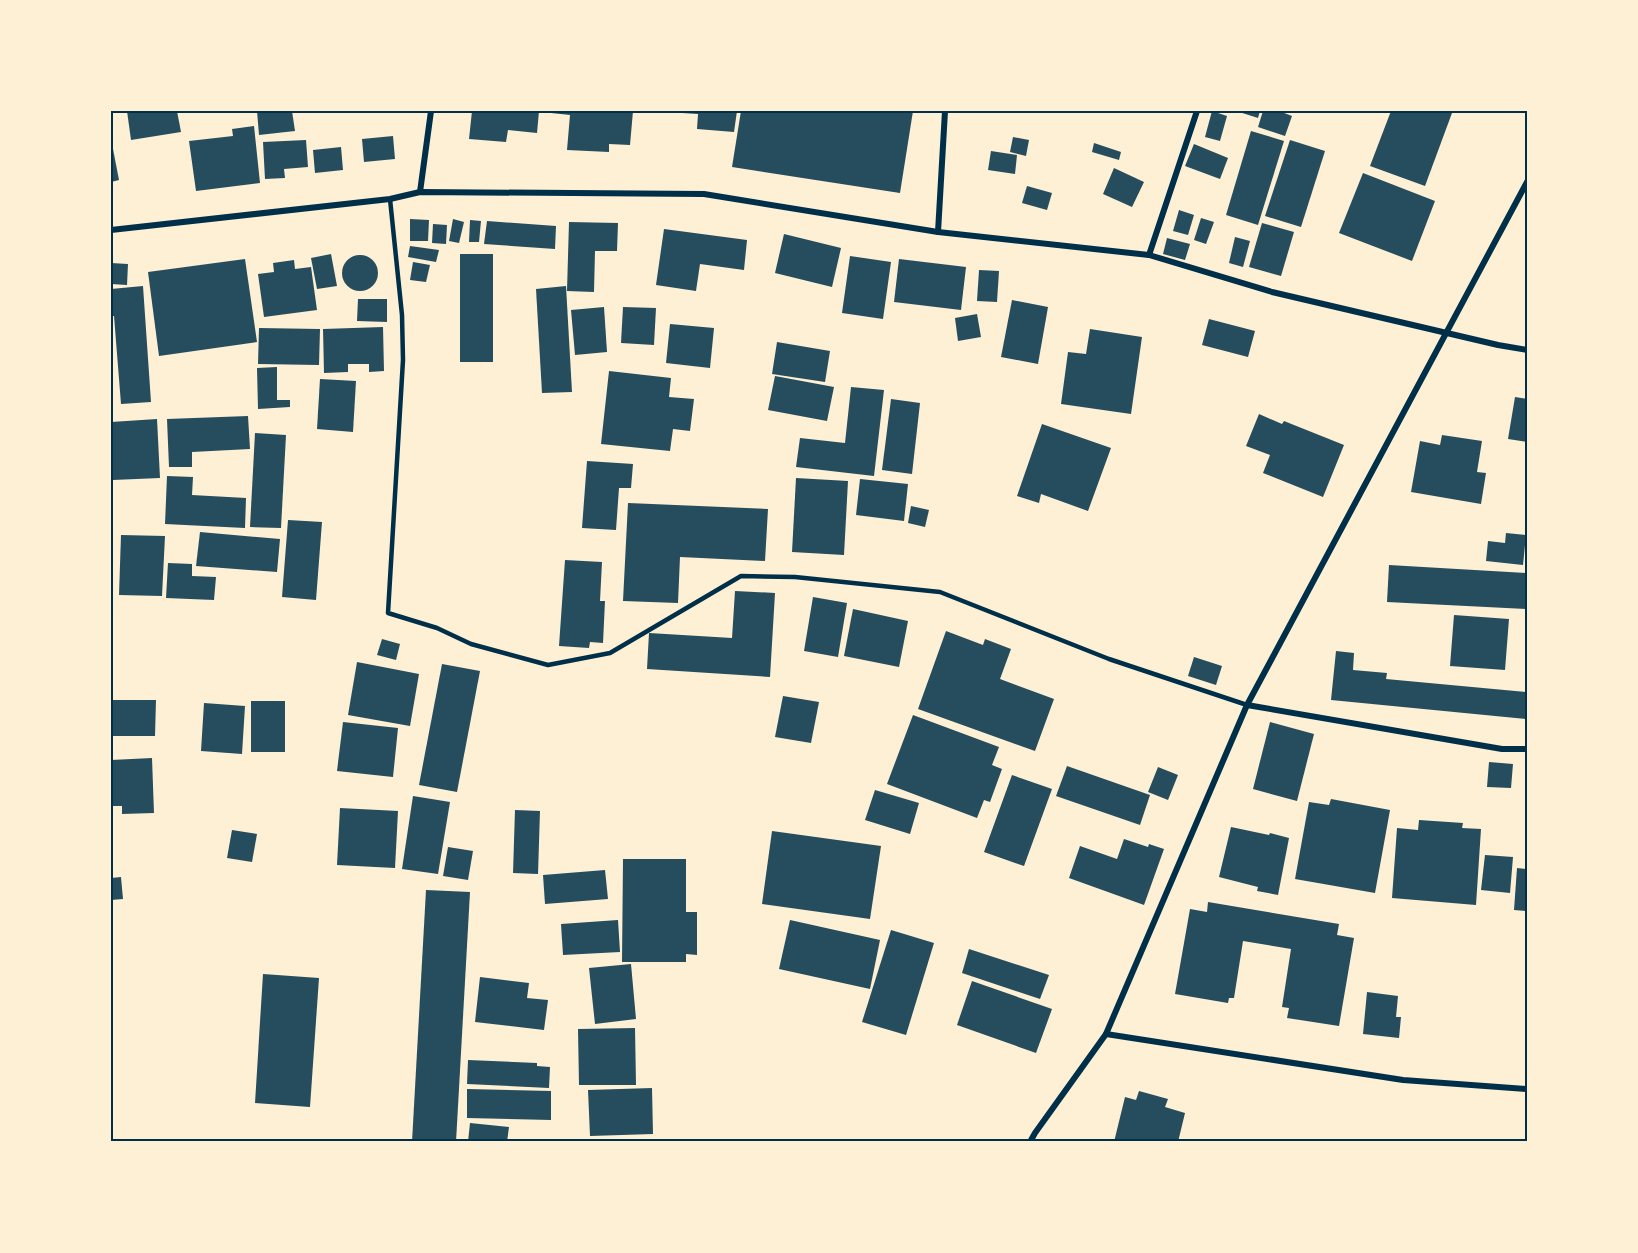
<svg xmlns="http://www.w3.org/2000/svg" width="1638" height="1253" viewBox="0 0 1638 1253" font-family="'IBM Plex Serif',serif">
  <rect width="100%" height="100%" fill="#fdf0d5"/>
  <g fill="#264d5e">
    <polygon points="127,111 177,111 181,132 131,140"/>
    <polygon points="257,111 292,111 295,131 259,135"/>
    <polygon points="472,111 539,111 537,133 508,130 506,142 469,139"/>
    <polygon points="551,111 633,111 630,145 609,144 609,152 567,150 570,115 551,113"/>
    <polygon points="682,111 737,111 734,132 697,129 698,114 682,113"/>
    <polygon points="741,111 913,111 900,193 732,167"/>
    <polygon points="1212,111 1227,116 1220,141 1205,137"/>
    <polygon points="1236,111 1260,111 1258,118"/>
    <polygon points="1263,111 1279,111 1292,116 1285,136 1258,127"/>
    <polygon points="1391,111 1447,111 1452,113 1425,186 1370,166"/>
    <polygon points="254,126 260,183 196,191 189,141 233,136 232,129"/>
    <polygon points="1251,131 1284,141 1258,225 1226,215"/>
    <polygon points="393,136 395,159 364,162 362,139"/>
    <polygon points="1013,137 1029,140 1026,156 1010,152"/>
    <polygon points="306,140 308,167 284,169 285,178 265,179 263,142"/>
    <polygon points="1290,140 1325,151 1301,227 1265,216"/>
    <polygon points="1094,143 1121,152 1119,160 1092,152"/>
    <polygon points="1194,144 1228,158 1220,179 1185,166"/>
    <polygon points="341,147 343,170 315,173 313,150"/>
    <polygon points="111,149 113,149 119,180 111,182"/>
    <polygon points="991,151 1017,155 1015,174 988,170"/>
    <polygon points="1114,168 1144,182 1132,207 1103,194"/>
    <polygon points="1363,173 1435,201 1412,261 1339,233"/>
    <polygon points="1027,186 1052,193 1047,210 1022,203"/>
    <polygon points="1179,210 1194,215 1188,235 1173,231"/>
    <polygon points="1201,218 1214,222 1206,244 1194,240"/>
    <polygon points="410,219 429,220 428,241 410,241"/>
    <polygon points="453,219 464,222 459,243 449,241"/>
    <polygon points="470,220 481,221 479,242 469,242"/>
    <polygon points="487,221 556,226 555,249 484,244"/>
    <polygon points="569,222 618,223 617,251 595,251 594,292 567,291"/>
    <polygon points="1262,223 1294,232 1281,276 1249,267"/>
    <polygon points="433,224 447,225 446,244 432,243"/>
    <polygon points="664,229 747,240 744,270 700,264 696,291 656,285"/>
    <polygon points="784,234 841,248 832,287 775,273"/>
    <polygon points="1235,237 1250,241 1243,267 1229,263"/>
    <polygon points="1167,238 1190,244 1185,260 1163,254"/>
    <polygon points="410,246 439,250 436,262 408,257"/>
    <polygon points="331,254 337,286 317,289 311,258"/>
    <rect x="460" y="254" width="33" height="108"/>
    <circle cx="360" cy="273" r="18"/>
    <polygon points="850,256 891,262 883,319 842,313"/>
    <polygon points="245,259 257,342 159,356 148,272"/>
    <polygon points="899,259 966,267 961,310 894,302"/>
    <polygon points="294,260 295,269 311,267 317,310 264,317 258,274 274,272 273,263"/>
    <polygon points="413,262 430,265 426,282 410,280"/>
    <polygon points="111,263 128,264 127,285 111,284"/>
    <polygon points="979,270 999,271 997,302 977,301"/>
    <polygon points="143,286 151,402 121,404 114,316 111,316 111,289"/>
    <polygon points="566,286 572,392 542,393 536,289"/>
    <polygon points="358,299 387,299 387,322 357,321"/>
    <polygon points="1012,300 1048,307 1038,364 1001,357"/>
    <polygon points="604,307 607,352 575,355 571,310"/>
    <polygon points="623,307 656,308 654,345 621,343"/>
    <polygon points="977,314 981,337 958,341 955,318"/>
    <polygon points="1209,319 1255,331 1248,357 1202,345"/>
    <polygon points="670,324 714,328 710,368 666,363"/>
    <polygon points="383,327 384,371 369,372 369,364 348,364 348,372 324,373 323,329"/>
    <polygon points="259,328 320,329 319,365 258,364"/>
    <polygon points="1090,329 1142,337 1131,414 1061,404 1068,352 1086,354"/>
    <polygon points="777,342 830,351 825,382 772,374"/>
    <polygon points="277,367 277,400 290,400 290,407 258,409 257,368"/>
    <polygon points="609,371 671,378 669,397 694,399 690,431 673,429 670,451 601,444"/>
    <polygon points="775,376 834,387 827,421 768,410"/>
    <polygon points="320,379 356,381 353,432 317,429"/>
    <polygon points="851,387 884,390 874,476 796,467 800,438 845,443"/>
    <polygon points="1515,397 1527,399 1527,442 1508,439"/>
    <polygon points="891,399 920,403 912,474 882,470"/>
    <polygon points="1259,414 1282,424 1284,421 1344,445 1323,497 1263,473 1270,455 1246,446"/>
    <polygon points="248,416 250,449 192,452 192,467 169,467 167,419"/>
    <polygon points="157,419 160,478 113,480 111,422"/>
    <polygon points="1042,424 1111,448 1088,511 1041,494 1039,503 1017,496"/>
    <polygon points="255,433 286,435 281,528 250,527"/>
    <polygon points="1442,435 1482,441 1477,472 1486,473 1481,504 1411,492 1420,441 1440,445"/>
    <polygon points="587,461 633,464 631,488 619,488 616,530 582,528"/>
    <polygon points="167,476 193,477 192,495 246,498 245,528 165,524"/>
    <polygon points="796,478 848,481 844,555 792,552"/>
    <polygon points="860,479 908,484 904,521 856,515"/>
    <polygon points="628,503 768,509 765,561 680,557 678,603 623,601"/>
    <polygon points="911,506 929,510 925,527 908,523"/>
    <polygon points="288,520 322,522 316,600 282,597"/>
    <polygon points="200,532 280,539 277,572 196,566"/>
    <polygon points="1506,533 1526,535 1523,565 1486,561 1488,541 1505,543"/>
    <polygon points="121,535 165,536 162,596 119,595"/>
    <polygon points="565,560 602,562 600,601 605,601 603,643 590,642 589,648 559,646"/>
    <polygon points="168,563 192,564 192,576 216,577 214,600 166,598"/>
    <polygon points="1389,565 1527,573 1527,609 1387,602"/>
    <polygon points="735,591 775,593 770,677 647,669 649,633 732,638"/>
    <polygon points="813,597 847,603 838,657 804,651"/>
    <polygon points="853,609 908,621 899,667 844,656"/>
    <polygon points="1454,615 1509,619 1505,670 1450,666"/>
    <polygon points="946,631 983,645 985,639 1011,649 1000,679 1054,699 1035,751 918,709"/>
    <polygon points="382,639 400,644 396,660 377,655"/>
    <polygon points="1336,651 1354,653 1353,670 1387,673 1386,679 1527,692 1527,719 1331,700"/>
    <polygon points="1194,657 1222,666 1216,685 1188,676"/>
    <polygon points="357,662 419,674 410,726 348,715"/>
    <polygon points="442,664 480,671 457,792 419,785"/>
    <polygon points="783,696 819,702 811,743 775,737"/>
    <polygon points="111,700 156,700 155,736 111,736"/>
    <rect x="251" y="701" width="34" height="51"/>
    <polygon points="204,703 245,706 242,754 201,751"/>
    <polygon points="913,715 999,747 992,765 1002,769 990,802 984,800 977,818 887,784"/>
    <polygon points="343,722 398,728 393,777 337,771"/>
    <polygon points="1270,722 1314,734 1297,801 1253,789"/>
    <polygon points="152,758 154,813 122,814 122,806 111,806 111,760"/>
    <polygon points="1489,762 1513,764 1511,788 1487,787"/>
    <polygon points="1067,766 1150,795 1140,825 1056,796"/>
    <polygon points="1158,767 1178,775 1168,800 1148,792"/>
    <polygon points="1012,775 1052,789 1024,866 984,852"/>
    <polygon points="875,790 919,803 910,834 865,820"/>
    <polygon points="413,796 450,802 438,874 402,869"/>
    <polygon points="1331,799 1390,810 1375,893 1295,879 1309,802 1329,805"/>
    <polygon points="340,808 398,811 395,868 337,865"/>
    <polygon points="515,810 540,811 538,874 513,873"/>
    <polygon points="1419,820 1463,823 1462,828 1481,829 1476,905 1392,898 1397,828 1418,830"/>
    <polygon points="1231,827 1269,835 1270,833 1289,838 1278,895 1257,891 1258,887 1219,877"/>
    <polygon points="232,830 257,834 252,862 227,858"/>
    <polygon points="772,831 881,846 870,919 762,904"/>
    <polygon points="1124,839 1148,847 1149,844 1164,849 1144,905 1069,878 1080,846 1117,859"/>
    <polygon points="448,847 473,851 468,880 443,876"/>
    <polygon points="1485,855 1513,857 1510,893 1481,890"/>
    <polygon points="623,859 686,859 686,912 697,912 697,955 686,954 686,962 622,962"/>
    <polygon points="1517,868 1527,869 1527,911 1514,910"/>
    <polygon points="605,870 608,899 545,904 543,875"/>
    <polygon points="121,877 123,899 111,900 111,878"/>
    <polygon points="426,890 470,892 456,1142 412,1142"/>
    <polygon points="1208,902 1339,924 1337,935 1354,938 1339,1026 1287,1018 1289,1008 1282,1007 1291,949 1243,941 1234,998 1229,998 1228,1003 1175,994 1190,909 1207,912"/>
    <polygon points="618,920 620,952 563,955 561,924"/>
    <polygon points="790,920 880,940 870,989 779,969"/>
    <polygon points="891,930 934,943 906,1035 862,1022"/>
    <polygon points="969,949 1049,975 1040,999 962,973"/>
    <polygon points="631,964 636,1019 595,1024 589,968"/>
    <polygon points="263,974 319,978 310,1107 255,1103"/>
    <polygon points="480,977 529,983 527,998 548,1000 544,1030 475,1022"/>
    <polygon points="972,981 1052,1009 1036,1053 957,1025"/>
    <polygon points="1367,992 1398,996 1396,1017 1401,1017 1399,1038 1363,1034"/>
    <polygon points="635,1028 636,1085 579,1085 578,1029"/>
    <polygon points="468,1060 537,1063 537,1066 550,1067 549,1088 467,1084"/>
    <polygon points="652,1088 653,1134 590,1136 588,1090"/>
    <polygon points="467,1089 551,1091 551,1120 467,1118"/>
    <polygon points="1139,1091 1168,1099 1165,1107 1185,1113 1178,1142 1114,1142 1125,1097 1136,1100"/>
    <polygon points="470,1123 509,1127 507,1142 468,1142"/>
  </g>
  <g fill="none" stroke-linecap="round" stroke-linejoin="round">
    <polyline stroke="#003049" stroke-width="4.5" points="390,199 402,315 403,360 388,613 437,628 471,644 548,665 610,653 741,576 795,577 940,592 1109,659 1247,705"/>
    <g stroke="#003049" stroke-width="6">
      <polyline points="420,192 431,111"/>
      <polyline points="111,230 390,199 420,192 704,194 938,232 1149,255 1272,292 1498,345 1527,350"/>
      <polyline points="938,232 945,111"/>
      <polyline points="1149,255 1197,111"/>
      <polyline points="1247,705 1502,749 1527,749"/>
      <polyline points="1106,1034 1403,1080 1527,1089"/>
      <polyline points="1030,1142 1035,1133 1106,1034 1247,705 1527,182"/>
    </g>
  </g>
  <rect width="1638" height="1253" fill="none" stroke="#fdf0d5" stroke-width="225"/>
  <rect x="112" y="112" width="1414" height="1028" fill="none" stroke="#003049" stroke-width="2"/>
</svg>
